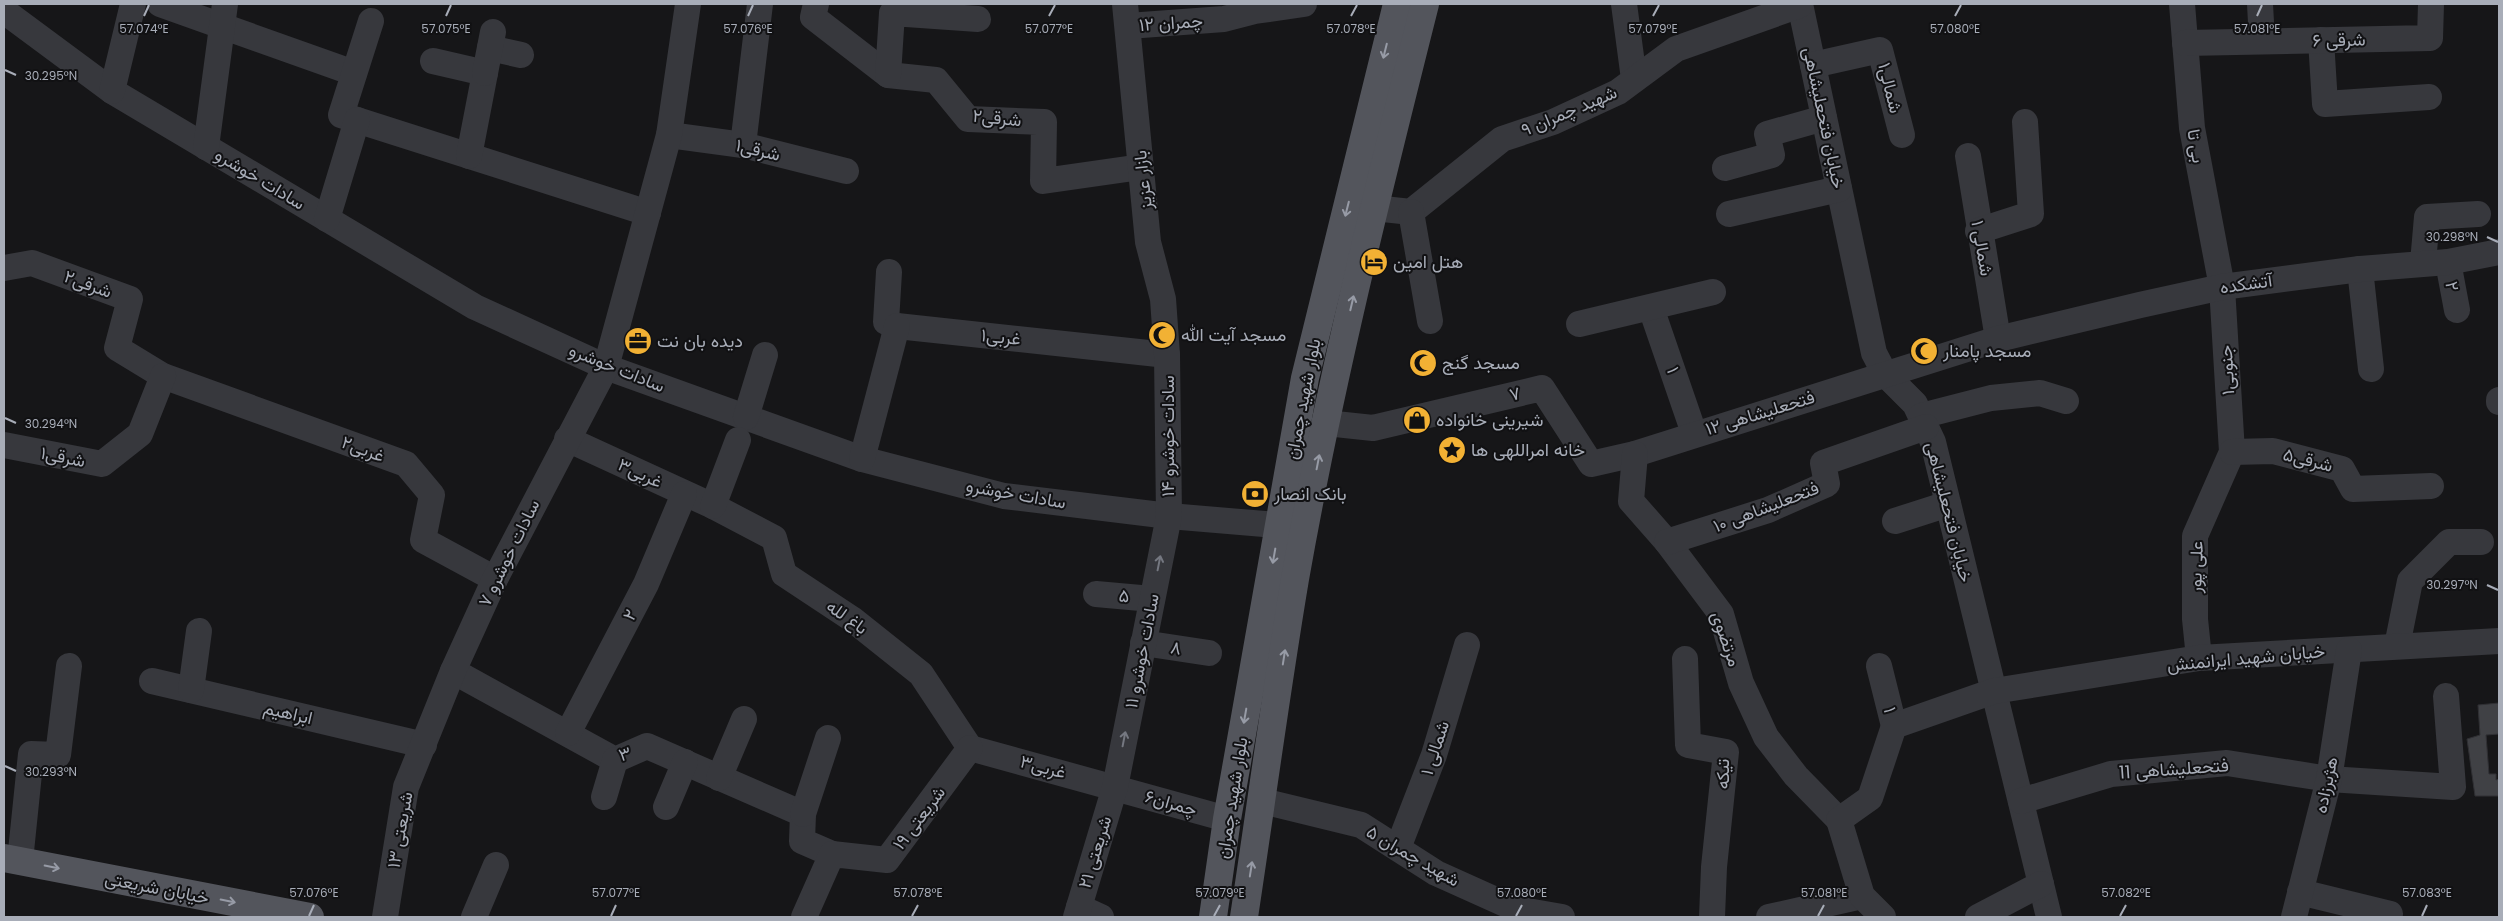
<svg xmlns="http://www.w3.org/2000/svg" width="2503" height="921" viewBox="0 0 2503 921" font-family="Poppins,Vazirmatn,sans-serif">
  <rect width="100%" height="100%" fill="#161618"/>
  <polygon fill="#404145" stroke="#303034" points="2499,703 2499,734 2486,735 2489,774 2496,774 2496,780 2499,779 2499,796 2475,796 2467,739 2480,735 2478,705"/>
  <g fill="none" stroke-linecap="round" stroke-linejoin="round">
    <g stroke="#37383d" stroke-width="26">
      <polyline points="160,4 354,73"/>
      <polyline points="816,4 813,17 888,75 936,80 968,119 1044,122 1043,181 1141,167"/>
      <polyline points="1624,4 1634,79"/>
      <polyline points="1800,4 1874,353 1885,374 1915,404 1933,442 2049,917"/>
      <polyline points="2182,4 2192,128 2222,287 2232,452 2195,536 2195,619 2199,658"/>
      <polyline points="2260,4 2262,41"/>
      <polyline points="4,11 112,91 475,307 606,367 862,459 1004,496 1169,516 1300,527"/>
      <polyline points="371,21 341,115 648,213"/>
      <polyline points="1128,26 1224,19 1255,11 1304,4"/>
      <polyline points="2321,40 2325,104 2429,97"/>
      <polyline points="2185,43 2430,38 2431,4"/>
      <polyline points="490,48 521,55"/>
      <polyline points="433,61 485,73 469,156"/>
      <polyline points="1813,65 1880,50 1902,135"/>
      <polyline points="485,73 493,32"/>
      <polyline points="888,75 892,13 978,19"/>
      <polyline points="112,91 133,4"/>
      <polyline points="669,135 743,145 846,171"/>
      <polyline points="743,145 760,4"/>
      <polyline points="206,147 225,4"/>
      <polyline points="1968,156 1998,339"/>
      <polyline points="1725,168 1772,155 1767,134 1824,118"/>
      <polyline points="1374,208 1411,212 1502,139 1553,122 1618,92 1676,49 1800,5"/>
      <polyline points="1411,212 1430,321"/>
      <polyline points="1729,214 1839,189"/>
      <polyline points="327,219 357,120"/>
      <polyline points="1978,231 2031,214 2025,122"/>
      <polyline points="2448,262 2457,310"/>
      <polyline points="2423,263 2427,217 2478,214"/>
      <polyline points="4,268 32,263 130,299 117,348 163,376 406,464 432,495 423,540 495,579"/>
      <polyline points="2360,269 2371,369"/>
      <polyline points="889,272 886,322 897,326 1167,355"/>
      <polyline points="1651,308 1694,433"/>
      <polyline points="1579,324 1713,292"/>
      <polyline points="2499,402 2499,400"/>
      <polyline points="1921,416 1991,398 2040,393 2066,401"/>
      <polyline points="746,417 765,355"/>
      <polyline points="1326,423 1373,428 1542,388 1591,464 1635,454 1998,339 2140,305 2222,287 2360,269 2448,262 2499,252"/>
      <polyline points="567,439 713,506 774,538 784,574 852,619 921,674 970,748"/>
      <polyline points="4,445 102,464 140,434 163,376"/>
      <polyline points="2232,452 2273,451 2342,469 2353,489 2431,486"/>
      <polyline points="1635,454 1631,501 1667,542 1721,614 1741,683 1766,737 1796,776 1839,820"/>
      <polyline points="862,459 897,326"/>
      <polyline points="713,506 738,440"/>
      <polyline points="1895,521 1948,504"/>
      <polyline points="1667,542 1768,510 1827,484 1823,463 1926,427"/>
      <polyline points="1096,594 1152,599"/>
      <polyline points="1143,643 1209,653"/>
      <polyline points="2397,646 2410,581 2449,542 2481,542"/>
      <polyline points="1685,659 1688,745 1726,752 1714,867 1712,917"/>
      <polyline points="1879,666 1894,726"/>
      <polyline points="453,671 615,760 647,746 803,814 802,841 832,854"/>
      <polyline points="152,681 424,745"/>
      <polyline points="191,690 199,631"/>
      <polyline points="568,733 646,584 684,494"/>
      <polyline points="970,748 1227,819"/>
      <polyline points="719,778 744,719"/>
      <polyline points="604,797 615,760"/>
      <polyline points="1262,801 1361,825 1436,873 1516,909 1562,917"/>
      <polyline points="2021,801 2111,774 2227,763 2329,779 2453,787 2446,696"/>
      <polyline points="666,807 685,762"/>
      <polyline points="803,814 828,738"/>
      <polyline points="1398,848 1434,755 1467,645"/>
      <polyline points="20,861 31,754 58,755 69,666"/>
      <polyline points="2300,892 2390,914 2389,917"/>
      <polyline points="1079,907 1101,917"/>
      <polyline points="385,917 406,787 453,671 495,579 606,367 669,135 688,4"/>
      <polyline points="474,917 496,865"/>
      <polyline points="804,917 832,854 887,860 970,748"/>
      <polyline points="1076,917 1115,787 1169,516 1167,355 1163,299 1148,242 1125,4"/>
      <polyline points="1769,917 1862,896"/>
      <polyline points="1883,917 1862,896 1839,820 1870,798 1894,726 1994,691 2199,658 2499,641"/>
      <polyline points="1978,917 2041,884"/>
      <polyline points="2294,917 2329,779 2349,650"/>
    </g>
    <g stroke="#53555c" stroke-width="28">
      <polyline points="4,858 310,917"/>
      <polyline points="1213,917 1227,819 1305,378 1397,4"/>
      <path d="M1244 917C1261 805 1276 692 1295 579 1329 386 1377 194 1425 4"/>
    </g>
  </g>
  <defs><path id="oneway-shaft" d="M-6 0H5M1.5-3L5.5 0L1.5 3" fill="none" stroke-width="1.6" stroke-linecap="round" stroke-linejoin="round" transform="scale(1.25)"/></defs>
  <g stroke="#979ba6">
    <use href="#oneway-shaft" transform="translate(1385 51) rotate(104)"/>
    <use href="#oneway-shaft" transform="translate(1347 209) rotate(104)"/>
    <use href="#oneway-shaft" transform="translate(1352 303) rotate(-77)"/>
    <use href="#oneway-shaft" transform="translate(1318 462) rotate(-79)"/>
    <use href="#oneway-shaft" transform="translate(1274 556) rotate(100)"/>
    <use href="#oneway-shaft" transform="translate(1284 657) rotate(-81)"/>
    <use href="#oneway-shaft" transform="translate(1245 716) rotate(100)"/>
    <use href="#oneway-shaft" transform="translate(52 867) rotate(11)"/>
    <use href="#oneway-shaft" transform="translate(1251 869) rotate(-81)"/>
    <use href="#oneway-shaft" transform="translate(228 901) rotate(11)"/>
  </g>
  <g stroke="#757881">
    <use href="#oneway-shaft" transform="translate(1159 563) rotate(-79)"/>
    <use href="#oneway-shaft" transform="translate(1124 739) rotate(-79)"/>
  </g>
  <path fill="none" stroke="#a8adb8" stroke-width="2" d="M144 16 149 5M446 16 451 5M748 16 753 5M1049 16 1055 5M1351 16 1357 5M1653 16 1659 5M1955 16 1961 5M2257 16 2262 5M5 70 16 75M2487 237 2498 242M5 418 16 423M2487 585 2498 590M5 766 16 771M309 916 314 905M611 916 616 905M912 916 918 905M1214 916 1220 905M1516 916 1522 905M1818 916 1824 905M2120 916 2126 905M2422 916 2427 905"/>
  <defs>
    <g id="hotel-disc" transform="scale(1.4375)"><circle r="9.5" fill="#f2b134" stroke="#111113"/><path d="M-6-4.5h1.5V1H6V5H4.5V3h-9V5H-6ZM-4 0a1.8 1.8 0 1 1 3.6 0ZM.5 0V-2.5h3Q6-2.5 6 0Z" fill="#111"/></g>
    <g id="mosque-disc" transform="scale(1.4375)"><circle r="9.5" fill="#f2b134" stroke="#111113"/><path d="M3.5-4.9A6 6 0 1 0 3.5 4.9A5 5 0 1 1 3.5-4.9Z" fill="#111"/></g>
    <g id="office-disc" transform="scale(1.4375)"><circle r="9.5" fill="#f2b134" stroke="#111113"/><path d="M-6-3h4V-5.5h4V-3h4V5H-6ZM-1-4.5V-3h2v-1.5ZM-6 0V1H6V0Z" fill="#111"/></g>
    <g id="shop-disc" transform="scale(1.4375)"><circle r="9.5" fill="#f2b134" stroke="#111113"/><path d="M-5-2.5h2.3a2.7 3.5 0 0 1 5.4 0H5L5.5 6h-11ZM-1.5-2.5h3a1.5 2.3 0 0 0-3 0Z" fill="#111"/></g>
    <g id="sight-disc" transform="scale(1.4375)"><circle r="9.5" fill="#f2b134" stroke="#111113"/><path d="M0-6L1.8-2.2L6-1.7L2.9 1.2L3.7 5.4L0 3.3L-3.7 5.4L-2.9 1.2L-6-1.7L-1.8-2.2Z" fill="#111"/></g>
    <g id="bank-disc" transform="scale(1.4375)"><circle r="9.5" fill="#f2b134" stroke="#111113"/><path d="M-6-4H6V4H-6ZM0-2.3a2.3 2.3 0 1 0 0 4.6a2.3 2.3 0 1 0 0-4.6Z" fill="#111"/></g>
  </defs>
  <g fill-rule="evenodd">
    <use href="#hotel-disc" x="1374" y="262"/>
    <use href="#mosque-disc" x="1162" y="335"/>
    <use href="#office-disc" x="638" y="341"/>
    <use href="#mosque-disc" x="1924" y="351"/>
    <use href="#mosque-disc" x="1423" y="363"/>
    <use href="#shop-disc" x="1417" y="420"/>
    <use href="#sight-disc" x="1452" y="450"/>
    <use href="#bank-disc" x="1255" y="494"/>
  </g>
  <g text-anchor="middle" stroke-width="4" stroke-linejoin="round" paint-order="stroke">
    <g font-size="18" fill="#a8adb8" stroke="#111113">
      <text transform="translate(1171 23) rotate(-4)" y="6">چمران ۱۲</text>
      <text transform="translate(2339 40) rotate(-1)" y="6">۶ شرقی</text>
      <text transform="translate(1890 88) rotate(76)" y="6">شمالی۱</text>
      <text transform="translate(1569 111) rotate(-23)" y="6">شهید چمران ۹</text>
      <text transform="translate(997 118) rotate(6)" y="6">شرقی۲</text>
      <text transform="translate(1824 118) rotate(78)" y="6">خیابان فتحعلیشاهی</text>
      <text transform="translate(2196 146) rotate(80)" y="6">بی تا</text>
      <text transform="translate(758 150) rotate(13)" y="6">شرقی۱</text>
      <text transform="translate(260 179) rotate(31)" y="6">سادات خوشرو</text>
      <text transform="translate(1143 180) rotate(-96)" y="6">بازار عزیز</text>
      <text transform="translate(1982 248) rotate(80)" y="6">۱ شمالی</text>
      <text transform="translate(88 284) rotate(20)" y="6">شرقی۲</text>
      <text transform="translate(2246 284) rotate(-8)" y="6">آتشکده</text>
      <text transform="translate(2452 286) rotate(80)" y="6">۲</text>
      <text transform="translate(1001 337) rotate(6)" y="6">غربی۱</text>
      <text transform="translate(617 368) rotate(22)" y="6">سادات خوشرو</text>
      <text transform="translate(1673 370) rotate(71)" y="6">۱</text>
      <text transform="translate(2227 370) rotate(-93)" y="6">جنوبی۱</text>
      <text transform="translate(1515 394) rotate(-14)" y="6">۷</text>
      <text transform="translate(1303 399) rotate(-79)" y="6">بلوار شهید چمران</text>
      <text transform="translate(1760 413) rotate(-17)" y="6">فتحعلیشاهی ۱۲</text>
      <text transform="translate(1168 436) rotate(-90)" y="6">سادات خوشرو ۱۴</text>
      <text transform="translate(363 449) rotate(20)" y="6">غربی۲</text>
      <text transform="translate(63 457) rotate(11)" y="6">شرقی۱</text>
      <text transform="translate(2308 460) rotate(14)" y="6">شرقی۵</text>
      <text transform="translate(640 473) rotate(25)" y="6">غربی۳</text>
      <text transform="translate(1016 494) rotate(10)" y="6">سادات خوشرو</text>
      <text transform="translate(1766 507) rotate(-21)" y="6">فتحعلیشاهی ۱۰</text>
      <text transform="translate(1949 512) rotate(76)" y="6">خیابان فتحعلیشاهی</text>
      <text transform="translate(509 553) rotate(-64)" y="6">سادات خوشرو ۷</text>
      <text transform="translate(2196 567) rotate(-88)" y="6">علی پور</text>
      <text transform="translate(1124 596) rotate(5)" y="6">۵</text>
      <text transform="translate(630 615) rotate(-62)" y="6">۲</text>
      <text transform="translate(847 617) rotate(35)" y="6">باغ لله</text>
      <text transform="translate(1726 639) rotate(71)" y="6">مرتضوی</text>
      <text transform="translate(1176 648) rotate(9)" y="6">۸</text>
      <text transform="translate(1142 651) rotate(-79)" y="6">سادات خوشرو ۱۱</text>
      <text transform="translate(2246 658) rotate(-5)" y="6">خیابان شهید ایرانمنش</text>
      <text transform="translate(1890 710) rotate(77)" y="6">۱</text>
      <text transform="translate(288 713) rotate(13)" y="6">ابراهیم</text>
      <text transform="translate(1435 748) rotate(-72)" y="6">شمالی ۱</text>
      <text transform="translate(625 754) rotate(-17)" y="6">۳</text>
      <text transform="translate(1043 767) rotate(15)" y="6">غربی۳</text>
      <text transform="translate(2174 769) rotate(-4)" y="6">فتحعلیشاهی 11</text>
      <text transform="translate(1723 774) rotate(-90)" y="6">تیکه</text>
      <text transform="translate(2326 785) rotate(-78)" y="6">هژبرزاده</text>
      <text transform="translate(1232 798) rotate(-81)" y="6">بلوار شهید چمران</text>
      <text transform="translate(1171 803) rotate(16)" y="6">چمران۶</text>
      <text transform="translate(919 818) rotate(-53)" y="6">شریعتی ۱۹</text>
      <text transform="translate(400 830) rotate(-80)" y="6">شریعتی ۱۳</text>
      <text transform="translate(1095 852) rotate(-73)" y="6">شریعتی ۲۱</text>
      <text transform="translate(1413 856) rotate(30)" y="6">شهید چمران ۵</text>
      <text transform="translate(157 888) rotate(11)" y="6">خیابان شریعتی</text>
    </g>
    <g font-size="18" fill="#a8adb8" stroke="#111113" text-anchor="start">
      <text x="1393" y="268">هتل امین</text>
      <text x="1181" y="341">مسجد آیت الله</text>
      <text x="657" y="347">دیده بان نت</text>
      <text x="1943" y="357">مسجد پامنار</text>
      <text x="1442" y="369">مسجد گنج</text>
      <text x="1436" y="426">شیرینی خانواده</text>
      <text x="1471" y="456">خانه امراللهی ها</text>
      <text x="1274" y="500">بانک انصار</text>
    </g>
  </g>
  <g font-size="12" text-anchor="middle" fill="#a8adb8" stroke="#111113" stroke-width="4" stroke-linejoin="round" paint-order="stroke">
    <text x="144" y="33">57.074°E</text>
    <text x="446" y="33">57.075°E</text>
    <text x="748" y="33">57.076°E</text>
    <text x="1049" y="33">57.077°E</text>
    <text x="1351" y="33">57.078°E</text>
    <text x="1653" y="33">57.079°E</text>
    <text x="1955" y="33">57.080°E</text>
    <text x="2257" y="33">57.081°E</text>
    <text x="51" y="80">30.295°N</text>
    <text x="2452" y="241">30.298°N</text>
    <text x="51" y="428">30.294°N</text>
    <text x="2452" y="589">30.297°N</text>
    <text x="51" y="776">30.293°N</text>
    <text x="314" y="897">57.076°E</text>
    <text x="616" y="897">57.077°E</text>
    <text x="918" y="897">57.078°E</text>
    <text x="1220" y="897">57.079°E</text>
    <text x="1522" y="897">57.080°E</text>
    <text x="1824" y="897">57.081°E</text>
    <text x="2126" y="897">57.082°E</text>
    <text x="2427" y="897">57.083°E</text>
  </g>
  <rect width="2503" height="921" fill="none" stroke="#a8adb8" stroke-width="10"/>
</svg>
